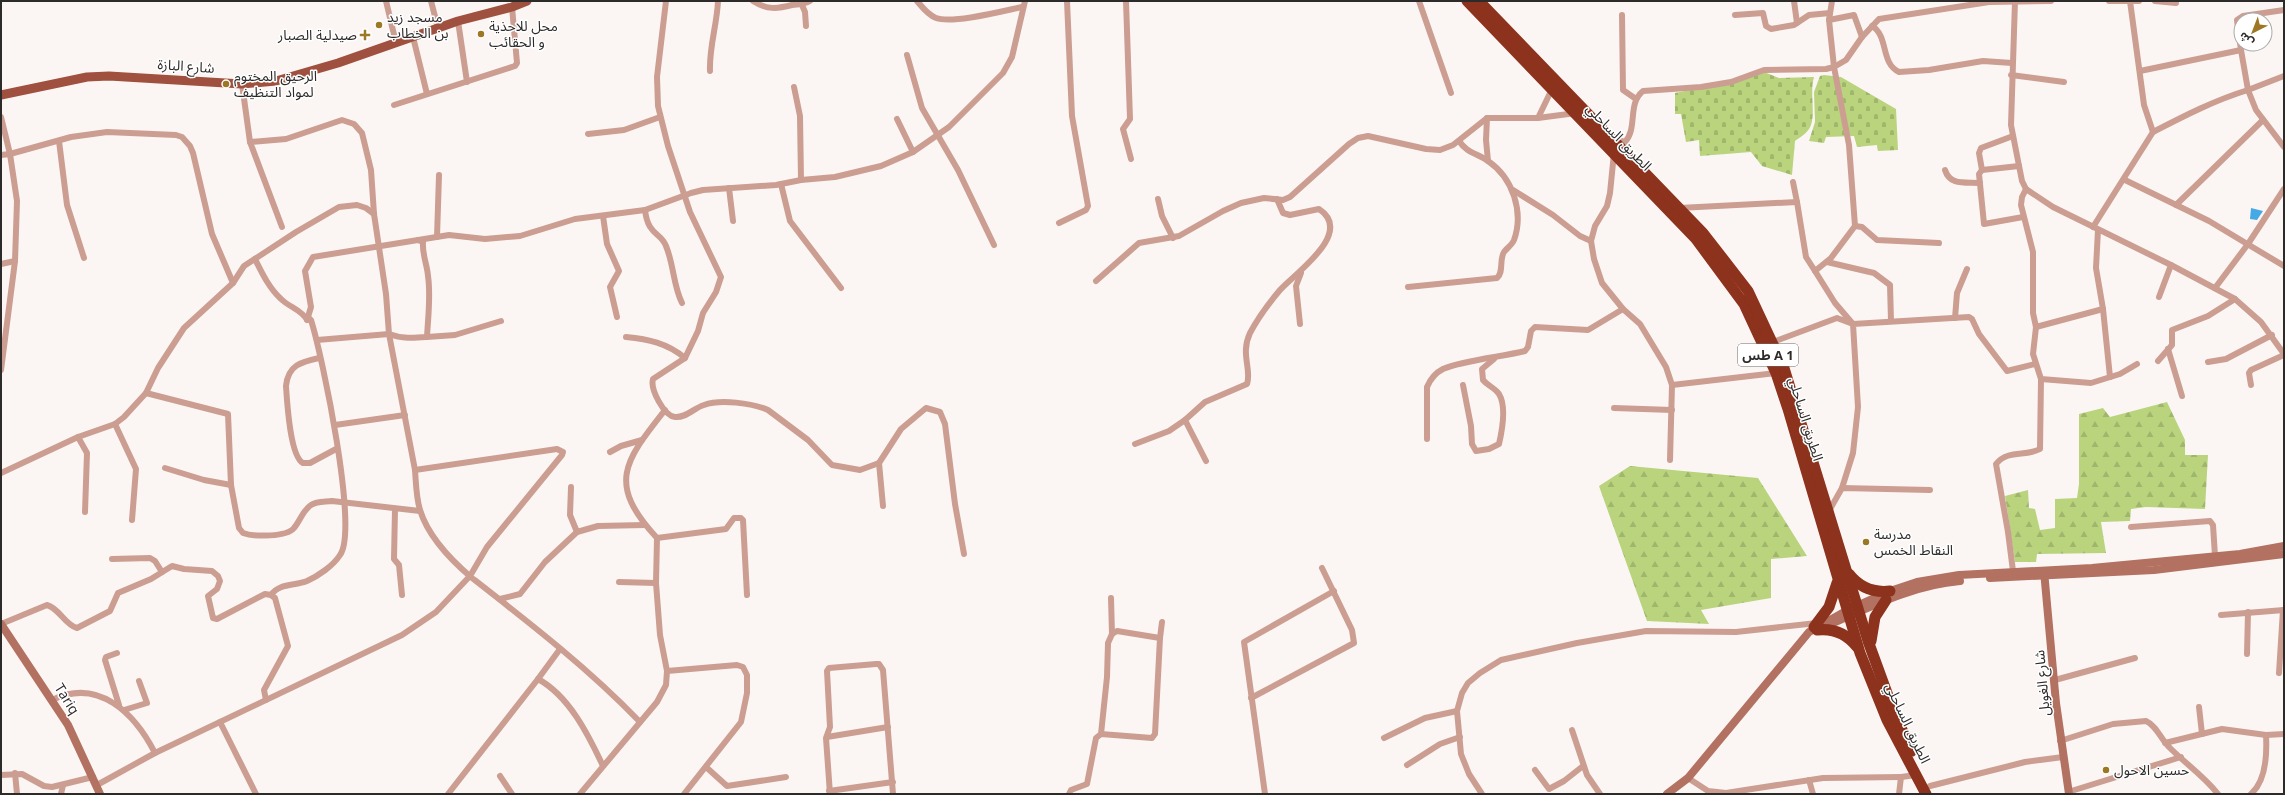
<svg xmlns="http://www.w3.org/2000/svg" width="2285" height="795" viewBox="0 0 2285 795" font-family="'Open Sans','Noto Sans Arabic',sans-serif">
  <defs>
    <pattern id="forest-firs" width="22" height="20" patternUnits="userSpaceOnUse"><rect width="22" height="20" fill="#b9d47d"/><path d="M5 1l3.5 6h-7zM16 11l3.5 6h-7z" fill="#9fb66c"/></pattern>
    <pattern id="cemetery-stones" width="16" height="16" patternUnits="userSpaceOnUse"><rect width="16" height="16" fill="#b9d47d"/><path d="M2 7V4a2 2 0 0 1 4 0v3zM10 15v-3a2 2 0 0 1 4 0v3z" fill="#9fb66c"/></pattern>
  </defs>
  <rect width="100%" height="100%" fill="#fbf6f4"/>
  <g fill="url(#forest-firs)">
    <polygon points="2167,402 2185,440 2185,455 2208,455 2205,509 2146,507 2131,509 2130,521 2101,522 2106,553 2037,554 2036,562 2015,562 2005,496 2028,490 2029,508 2035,509 2040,530 2055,528 2055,499 2077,498 2079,484 2079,414 2103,408 2110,417"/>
    <polygon points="1630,466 1758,478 1807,556 1771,559 1771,598 1701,610 1709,624 1647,621 1599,486"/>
  </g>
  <g fill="url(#cemetery-stones)">
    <path d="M1764 72 1779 78 1814 77C1809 93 1817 117 1809 129 1806 134 1799 138 1795 141L1792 175 1762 166 1751 152 1700 156 1699 140 1686 142 1681 114H1675V93L1728 82Z"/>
    <polygon points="1824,75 1841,77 1896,109 1898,150 1878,151 1877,145 1857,147 1854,136 1826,137 1824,143 1809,141 1815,122 1814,92 1820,76"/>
  </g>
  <polygon fill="#45a9e6" points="2251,208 2263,211 2257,220 2250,219"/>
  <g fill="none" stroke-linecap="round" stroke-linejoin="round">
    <g stroke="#cc9e92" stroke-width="6">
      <polyline points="386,1 396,43"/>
      <polyline points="431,1 438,28"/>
      <path d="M666 1 657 77 658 106 668 146 690 212 721 277 716 292 703 313 698 331 685 358 653 379C650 389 664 416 675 417 686 418 694 408 704 405 720 399 752 403 768 410L808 440 832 465 860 470 879 463 901 429 926 408 940 412 945 424 955 504 964 554"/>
      <path d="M753 1C767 10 777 9 792 5 799 4 803 5 810 1"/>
      <path d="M917 1C922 7 928 15 936 18 953 24 1003 11 1022 7"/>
      <polyline points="1126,1 1130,119 1123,129 1131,159"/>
      <polyline points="1419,1 1451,93"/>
      <polyline points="1794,1 1797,23"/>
      <polyline points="2015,1 2011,125 2022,181 2026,189 2053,207 2171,265 2235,299 2261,322 2284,354"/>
      <polyline points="2109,1 2139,1"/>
      <path d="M2130 1 2144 105 2153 132C2184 116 2215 100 2248 90L2256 110 2284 147"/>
      <polyline points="2155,1 2176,3"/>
      <polyline points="802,5 805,12 806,26"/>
      <polyline points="1622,15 1623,90 1636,99"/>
      <polyline points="1735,15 1763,13 1766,26 1771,29 1794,25 1809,15 1830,13"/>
      <polyline points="1829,20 1854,15 1862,37"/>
      <polyline points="458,21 467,82"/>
      <path d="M1872 26C1889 36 1880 63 1899 72L1929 70 1983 61 2012 63"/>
      <polyline points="413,37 427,94"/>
      <polyline points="2241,50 2237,20 2243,16 2284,10"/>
      <polyline points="907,55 922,108 958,170 994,245"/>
      <path d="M710 71C709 47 717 25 718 1"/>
      <polyline points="2140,71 2241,50 2248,90 2284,76"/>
      <polyline points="2011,75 2064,82"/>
      <polyline points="242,84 250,142 282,227"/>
      <polyline points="794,87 800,116 801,180"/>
      <polyline points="394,105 515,66 517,63 512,7"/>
      <polyline points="1,117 10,154 71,137 107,132 176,135 182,137 190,146 193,153 212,234 233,283"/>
      <polyline points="1487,118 1486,140 1488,161"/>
      <polyline points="1538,118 1576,113"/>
      <polyline points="897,119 913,152"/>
      <polyline points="588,134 624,130 660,117"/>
      <path d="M1614 138 1625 142C1638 128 1627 104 1643 91L1701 87 1731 82 1764 70 1826 69 1834 67 1829 20 1832 1"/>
      <polyline points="59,141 67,205 84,258"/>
      <path d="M250 142 286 139 342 120 354 124 362 133 371 170 374 214 386 294 389 334C402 339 414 338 427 337 428 317 431 296 428 276 427 264 422 254 423 242L418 240"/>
      <polyline points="1614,153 1610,193 1607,206 1595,226 1591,241 1594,259 1602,283 1623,309 1640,324 1666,367 1672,385 1670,460"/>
      <polyline points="1,155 10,154 17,201 15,261 1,264"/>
      <polyline points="2019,166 1982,170 1979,174 1984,224 2023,217"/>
      <path d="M1945 170C1950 186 1965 182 1980 183"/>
      <polyline points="1982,170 1979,153 1981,148 2013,136"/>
      <polyline points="2125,180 2209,221 2284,266"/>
      <polyline points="781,184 790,221 841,288"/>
      <polyline points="729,188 733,221"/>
      <polyline points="2026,189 2022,197 2021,205 2033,252 2033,313 2036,327 2103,309 2096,268 2098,230"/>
      <polyline points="1513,190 1553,215 1580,236 1591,241"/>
      <polyline points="1158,199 1162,216 1173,238"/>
      <polyline points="1797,202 1806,257 1815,271 1831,258 1855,226 1862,227 1877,240 1939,243"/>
      <polyline points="2176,205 2263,120"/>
      <polyline points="1679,208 1797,202 1793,182"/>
      <path d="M645 210C648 236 661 232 666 246 674 265 673 285 682 303"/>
      <polyline points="603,216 607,244 619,271 610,287 617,317"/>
      <polyline points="1059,223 1086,210 1088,206 1072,116 1067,1"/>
      <polyline points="1855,226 1849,145 1834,67 1846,60 1862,37 1879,19 1989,2 2051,1"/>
      <polyline points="2093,227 2153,132"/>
      <polyline points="437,237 439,175"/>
      <path d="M255 259C262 273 269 288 281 299 289 307 302 310 307 320L309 318 311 320C322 355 359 530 340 555 333 566 318 576 307 581 295 586 279 583 271 595"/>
      <polyline points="1827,262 1874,273 1890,285 1891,321"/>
      <polyline points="1096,281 1139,243 1179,236 1223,211 1241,203 1264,198 1283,200 1290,197 1349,144 1358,138 1368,136 1426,149 1440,150 1453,145 1487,118 1538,118 1552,89"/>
      <path d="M1408 287 1497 278C1504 272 1499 260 1504 252 1507 248 1512 245 1514 240 1524 212 1513 178 1488 161 1477 153 1467 153 1459 141"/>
      <polyline points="2215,288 2248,244 2284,189"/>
      <polyline points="2159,297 2171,265"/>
      <polyline points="2103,309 2110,377"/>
      <polyline points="1955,318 1957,293 1967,269"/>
      <polyline points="307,320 311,307 305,271 313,257 449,235 485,239 520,236 575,219 645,210 691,193 703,190 776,185 801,180 835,177 881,166 913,152 949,127 1003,73 1012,57 1025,1"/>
      <polyline points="1300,324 1296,286 1301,273"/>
      <polyline points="2036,327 2033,354 2041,379 2091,383 2120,374 2137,364"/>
      <polyline points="427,337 455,335 501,321"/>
      <path d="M626 337C648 339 667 343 685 358"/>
      <polyline points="317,340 389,334 415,470"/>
      <polyline points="1773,342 1837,318 1853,324 1835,303 1815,271"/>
      <polyline points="2168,349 2182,396"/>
      <path d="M319 358C301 362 288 365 286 386 287 401 290 456 303 463H310L336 449"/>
      <polyline points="2158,361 2172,345 2172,330 2208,316 2235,299"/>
      <polyline points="2208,362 2226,359 2272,335"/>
      <polyline points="1,370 15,261"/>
      <path d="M1463 385 1471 426 1472 444 1476 451 1489 449 1499 444C1502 431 1507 407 1499 394 1495 388 1488 386 1483 380L1482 369 1494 359"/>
      <polyline points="1672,385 1776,373"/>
      <polyline points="2251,385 2249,373 2251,370 2284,355"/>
      <path d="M146 393 228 414 231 485 239 528 243 533C254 537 287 537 294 528 300 521 303 510 311 505 317 501 325 502 332 501L420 511"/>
      <polyline points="1614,408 1672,410"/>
      <polyline points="115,424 136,469 132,520"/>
      <polyline points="335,425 405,415"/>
      <polyline points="78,437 87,453 85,512"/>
      <path d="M1427 439V387C1430 380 1435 373 1443 369 1464 360 1501 357 1525 351L1528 347 1531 331 1535 327 1588 330 1623 309"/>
      <polyline points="1135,444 1169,431 1185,420"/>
      <polyline points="610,452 621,446 642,440"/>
      <path d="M1206 461 1185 420 1205 402 1247 384C1252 370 1240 354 1250 333 1258 318 1269 303 1280 290 1294 274 1355 233 1319 209L1290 215 1283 213 1277 199"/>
      <polyline points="879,463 883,506"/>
      <polyline points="165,468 204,480 231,485"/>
      <polyline points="1,473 78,437 115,424 124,417 146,393 158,368 184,328 233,283 244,266 296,232 339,207 357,205 366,208 374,214"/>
      <polyline points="571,487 570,515 577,532 598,526 645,525"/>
      <polyline points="1842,488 1853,453 1858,407 1853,324 1969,317 1972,319 1979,334 2007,371 2035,364"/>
      <polyline points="395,509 394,559 399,565 402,595"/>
      <polyline points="1829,511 1842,488 1930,490"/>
      <polyline points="2131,527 2210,521 2213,525 2215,556"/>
      <polyline points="657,538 726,529 734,518 741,518 743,520 747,595"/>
      <polyline points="112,559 150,558 155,561 162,572"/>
      <path d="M2013 571 2008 532 1996 464C2008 449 2026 457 2040 449L2041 379"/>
      <polyline points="619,582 656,583"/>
      <polyline points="1111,598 1112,634"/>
      <polyline points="500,599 520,594 545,562 577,532"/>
      <polyline points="2221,615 2284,610"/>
      <path d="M1 624 47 605C59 608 65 625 77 628L110 611 118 593 151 579 172 566 184 569 212 571 218 576 220 581 217 589 208 596 213 618 217 619 265 594 271 595 275 598 288 646 264 690 266 700"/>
      <polyline points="1160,638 1162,622"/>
      <polyline points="117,653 106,657 105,660 119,705"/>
      <polyline points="2247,654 2248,612"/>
      <polyline points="667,671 737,665 743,667 747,675 747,693 741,722 684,794"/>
      <polyline points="2279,673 2283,610"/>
      <polyline points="538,679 560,649"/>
      <polyline points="2055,680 2135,658"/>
      <polyline points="1251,698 1354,643 1352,630 1322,568"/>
      <path d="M52 700C99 677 135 714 155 753"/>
      <polyline points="2199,707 2202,734"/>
      <polyline points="124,710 147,703 139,681"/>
      <polyline points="220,722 256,794"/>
      <polyline points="1572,730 1587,775 1600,794"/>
      <polyline points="827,737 888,727"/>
      <polyline points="1384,738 1425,718 1457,711"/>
      <path d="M2060 741 2113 724 2146 721C2157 726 2161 740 2170 748 2186 764 2204 776 2218 794"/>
      <polyline points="2165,743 2222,729 2266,735 2284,734"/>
      <polyline points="1407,765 1440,744 1460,737"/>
      <polyline points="706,767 727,786 786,777"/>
      <polyline points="1535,770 1549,789 1564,781 1583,766"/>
      <polyline points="15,773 17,794"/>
      <polyline points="1,775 22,774 44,786 52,787 93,777"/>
      <polyline points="500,776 512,794"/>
      <polyline points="1688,778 1708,791 1726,793 1823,778 1901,777"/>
      <polyline points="1809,780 1813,794"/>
      <path d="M97 785 155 753 402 635 436 612 470 576 487 547 562 455 563 452 557 449 415 470C416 483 416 497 420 510 428 536 452 561 472 578 531 624 589 669 640 722"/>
      <polyline points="1930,786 2025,762 2063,757"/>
      <polyline points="829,791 893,782"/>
      <polyline points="2068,792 2181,757"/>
      <polyline points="61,794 63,785"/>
      <path d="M448 794 538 679C569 696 588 734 603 766"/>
      <path d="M580 794 657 702 666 685 667 671 660 635 656 583 657 538C606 483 625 461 665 410"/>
      <polyline points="830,794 826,738 830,727 827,671 829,668 876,664 879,664 883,670 893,794"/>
      <polyline points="1069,794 1071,790 1087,784 1096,738 1101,734 1152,738 1155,734 1160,638 1117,631 1112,634 1108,643 1107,677 1101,734"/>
      <polyline points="1265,794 1244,642 1334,591"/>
      <polyline points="1482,794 1469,774 1461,754 1457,711 1462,693 1468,683 1480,673 1501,660 1577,643 1646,631 1736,632 1817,623"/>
      <polyline points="1899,794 1901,777 1916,775"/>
      <path d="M2251 794C2266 781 2267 753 2266 735"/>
    </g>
    <g stroke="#b37161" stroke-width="8">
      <polyline points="2044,571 2056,703 2069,794"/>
      <polyline points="1990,578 2154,570 2284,554"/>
      <polyline points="1,624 68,725 100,794"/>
      <path d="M1824 627C1868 608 1912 585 1960 581"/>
      <polyline points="1667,794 1688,778 1809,632 1846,611 1890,591 1917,582 1959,575 2092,568 2240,554 2284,546"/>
    </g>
    <polyline stroke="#9f503e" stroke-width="9" points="1,95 87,77 109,76 242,84 276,81 338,63 458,21 512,7 527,1"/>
    <g stroke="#8d321c" stroke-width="11">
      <polyline points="1467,1 1696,239 1744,304 1776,373 1788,409 1860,653 1887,720 1926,794"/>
      <polyline points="1479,1 1703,233 1748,291 1784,368 1868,641 1895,715 1912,751"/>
      <path d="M1849 574C1860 588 1873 593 1890 591"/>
      <polyline points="1814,627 1829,607 1837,583"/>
      <path d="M1817 630C1834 628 1847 634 1857 647"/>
      <polyline points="1871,641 1875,617 1886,600"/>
    </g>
  </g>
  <g fill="#9c7824" stroke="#fff" stroke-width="1.5">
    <circle cx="379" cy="25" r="4"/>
    <circle cx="481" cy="34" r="4"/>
    <path d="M363 29h4v4h4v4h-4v4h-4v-4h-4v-4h4z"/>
    <circle cx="226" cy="84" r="4"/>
    <circle cx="1866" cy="542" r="4"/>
    <circle cx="2106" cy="770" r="4"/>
  </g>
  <g text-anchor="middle" stroke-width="3" stroke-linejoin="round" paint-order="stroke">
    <rect fill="#fff" stroke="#6c6b6a" stroke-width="1" x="1738" y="344" width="60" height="22" rx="3"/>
    <g font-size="13" font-weight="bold" fill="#2d2b2a">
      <text x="1768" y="360">طس A 1</text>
    </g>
    <g font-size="14" fill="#2d2b2a" stroke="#fff" text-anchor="start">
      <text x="387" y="22">مسجد زيد<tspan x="387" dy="16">بن الخطاب</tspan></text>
      <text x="489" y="31">محل للاحذية<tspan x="489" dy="16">و الحقائب</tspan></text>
      <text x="357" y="40" text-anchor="end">صيدلية الصبار</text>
      <text x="234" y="81">الرحيق المختوم<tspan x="234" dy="16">لمواد التنظيف</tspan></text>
      <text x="1874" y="539">مدرسة<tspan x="1874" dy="16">النقاط الخمس</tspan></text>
      <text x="2114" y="775">حسين الاحول</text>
    </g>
    <g font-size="14" fill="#2d2b2a" stroke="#fff">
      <text transform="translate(186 66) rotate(4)" y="5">شارع البازة</text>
      <text transform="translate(1619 137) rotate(46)" y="5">الطريق الساحلي</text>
      <text transform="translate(1806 419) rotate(73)" y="5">الطريق الساحلي</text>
      <text transform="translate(2042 683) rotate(-95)" y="5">شارع الغويل</text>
      <text transform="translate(67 699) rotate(58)" y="5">Tariq</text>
      <text transform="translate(1908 723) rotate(65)" y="5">الطريق الساحلي</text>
    </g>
  </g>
  <rect width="2285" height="795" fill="none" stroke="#2d2b2a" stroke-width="4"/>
  <g transform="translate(2253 32) rotate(222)"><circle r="19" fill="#ffffff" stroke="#abaaaa"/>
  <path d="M0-3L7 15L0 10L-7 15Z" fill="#9c7824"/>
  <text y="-6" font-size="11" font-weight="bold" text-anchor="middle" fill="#2d2b2a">ش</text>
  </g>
</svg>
